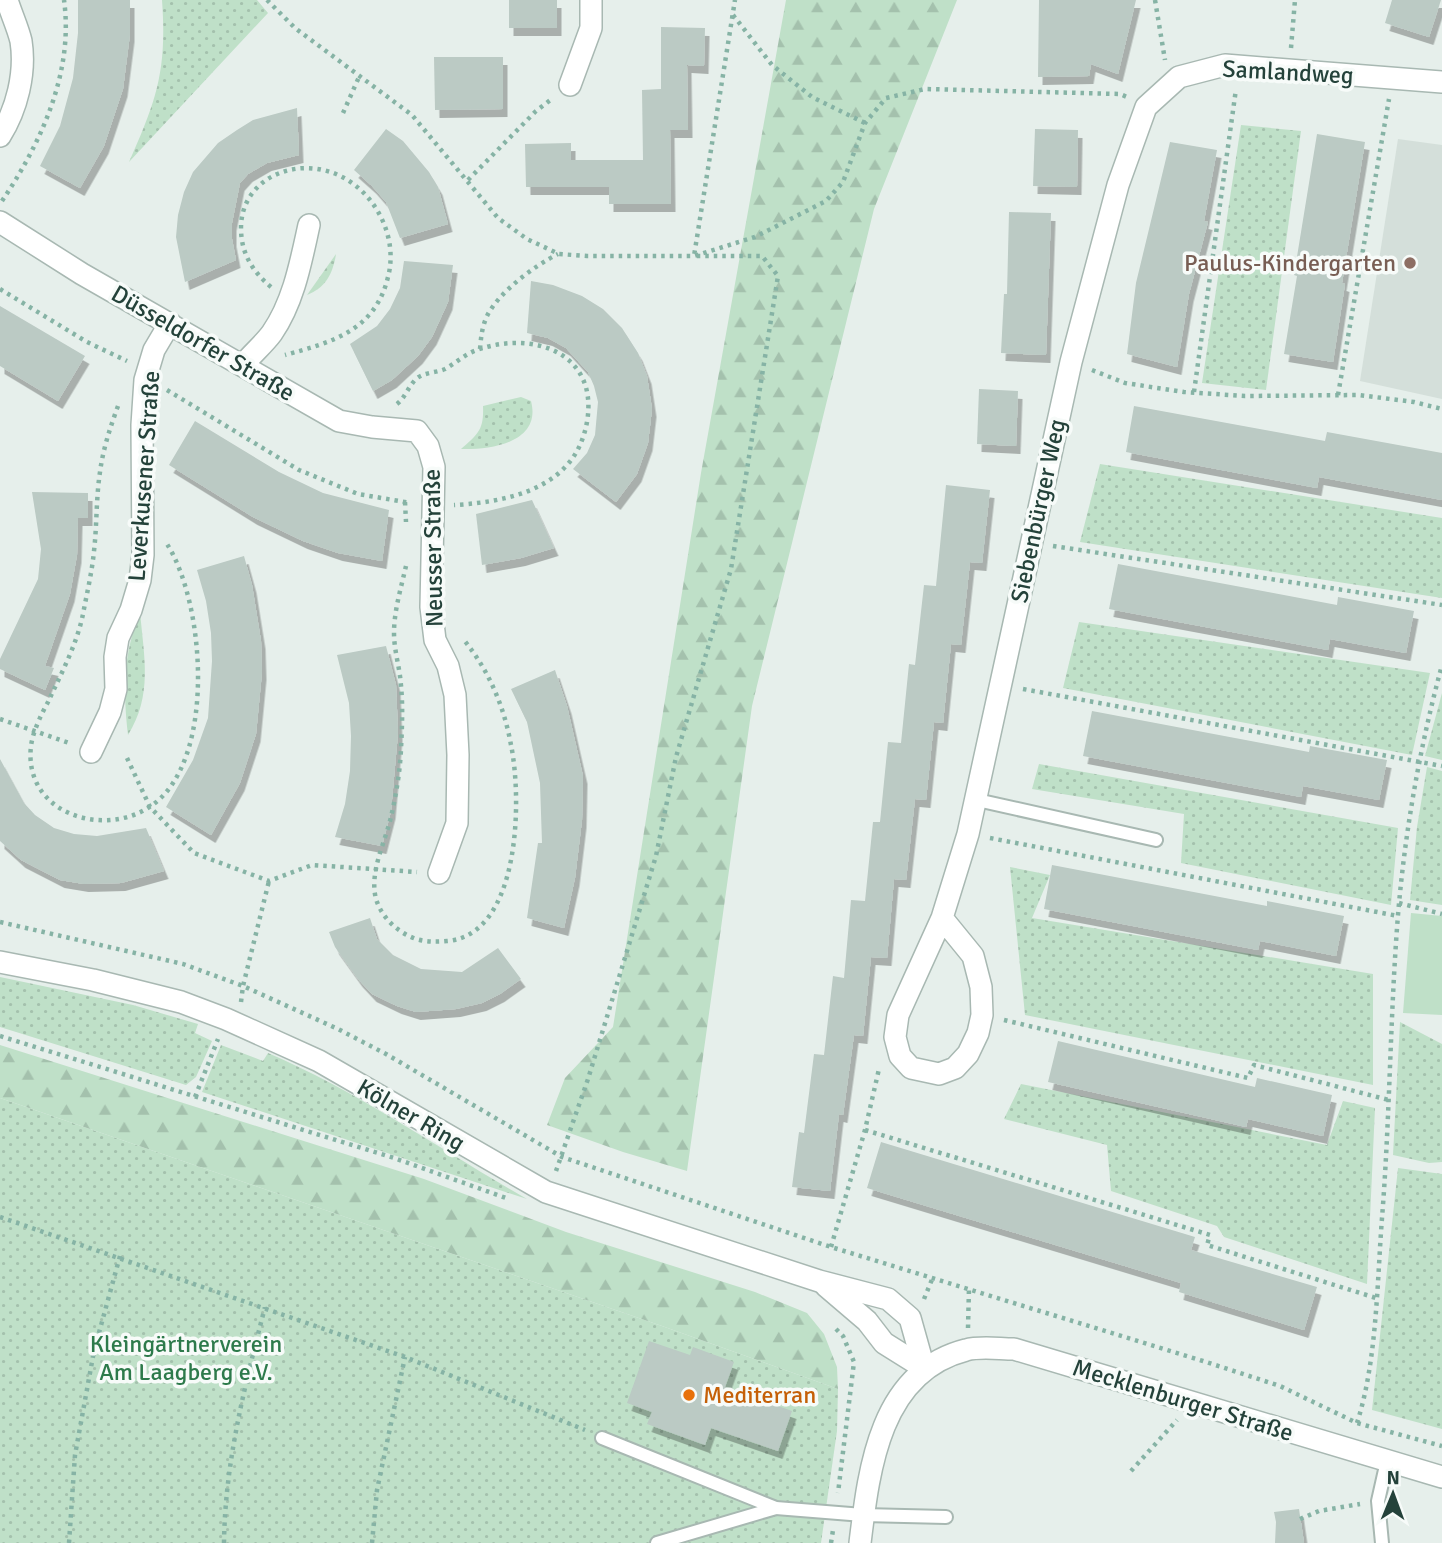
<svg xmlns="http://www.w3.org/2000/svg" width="1442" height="1543" viewBox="0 0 1442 1543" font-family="Signika,sans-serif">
  <defs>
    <pattern id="green-dots" width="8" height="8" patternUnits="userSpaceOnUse" patternTransform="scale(1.75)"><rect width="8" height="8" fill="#bfe0c8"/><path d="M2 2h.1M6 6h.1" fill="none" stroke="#a4c1ad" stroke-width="1.8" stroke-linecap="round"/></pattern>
    <pattern id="forest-firs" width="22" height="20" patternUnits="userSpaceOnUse" patternTransform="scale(1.75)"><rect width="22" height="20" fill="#bfe0c8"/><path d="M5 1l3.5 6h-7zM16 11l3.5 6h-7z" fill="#a4c1ad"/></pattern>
    <filter id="shadow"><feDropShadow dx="4.5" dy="8" stdDeviation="0" flood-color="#0004"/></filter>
  </defs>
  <rect width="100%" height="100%" fill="#e6efeb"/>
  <polygon fill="#d4dfda" points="1398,139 1442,145 1442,399 1360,381"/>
  <g fill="url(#green-dots)">
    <path d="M162 0H257L268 13 129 162C157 99 167 70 162 0Z"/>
    <polygon points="1241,125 1301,131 1266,390 1202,383"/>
    <path d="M336 254C333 274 325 288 307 295Z"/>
    <path d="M521 397 531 401C542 443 490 450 461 449 478 434 484 430 483 406Z"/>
    <polygon points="1100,464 1442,518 1442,598 1080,542"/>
    <path d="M140 612C144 657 153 695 128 735 123 689 123 655 140 612Z"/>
    <polygon points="1079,622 1430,673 1412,755 1063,688"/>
    <polygon points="1442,693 1442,760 1425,756"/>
    <polygon points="1039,764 1398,828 1391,905 1181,863 1184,814 1032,789"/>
    <polygon points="1427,767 1442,771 1442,905 1410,900 1417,827"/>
    <polygon points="1010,867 1050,875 1032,918 1373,974 1373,1085 1025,1015"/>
    <polygon points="0,977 133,1005 198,1024 195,1033 212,1041 196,1077 186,1085 0,1027"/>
    <polygon points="1400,1022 1442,1044 1442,1162 1429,1163 1393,1155"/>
    <path d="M221 1045 263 1061 268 1053C359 1092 441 1150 527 1199L202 1092Z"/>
    <polygon points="1021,1084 1327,1145 1343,1101 1375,1108 1367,1284 1224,1237 1217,1226 1111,1191 1107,1145 1004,1119"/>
    <polygon points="0,1098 662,1326 838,1389 837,1431 821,1543 0,1543"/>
    <polygon points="1398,1168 1442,1174 1442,1429 1372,1410"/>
  </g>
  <g fill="url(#forest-firs)">
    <polygon points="786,0 957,0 874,209 752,706 687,1171 623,1152 547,1125 565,1078 613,1027 701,473"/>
    <polygon points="0,1045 424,1179 566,1232 755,1292 807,1313 824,1334 837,1367 838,1389 662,1326 0,1098"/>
  </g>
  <polygon fill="#bfe0c8" points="1411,913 1442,916 1442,1015 1403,1013"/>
  <g fill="#bbcac4" filter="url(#shadow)">
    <polygon points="78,0 130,0 130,34 123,89 104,146 80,188 40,166 60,126 73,78 78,33"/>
    <rect x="509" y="0" width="48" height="28"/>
    <polygon points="1039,0 1136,0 1118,74 1091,64 1089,76 1038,77"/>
    <polygon points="1392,0 1441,0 1429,37 1385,23"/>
    <polygon points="661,27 705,28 704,66 687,65 688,130 670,130 671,204 609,204 609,187 526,187 525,144 571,143 571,160 643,160 642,90 661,89"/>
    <polygon points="434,57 503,57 503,109 435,110"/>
    <polygon points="297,108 299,155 267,163 248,174 240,183 232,223 232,239 236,260 185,282 176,237 178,215 184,192 193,172 218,143 237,130 253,120"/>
    <polygon points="386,129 403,141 429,172 438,187 448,224 400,238 386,202 372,186 354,170"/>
    <polygon points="1035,129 1078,130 1077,187 1033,186"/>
    <polygon points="1317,134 1365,142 1342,283 1345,284 1333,362 1284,354 1297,276 1294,275"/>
    <polygon points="1170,142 1217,150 1204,221 1208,222 1189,294 1177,367 1127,354 1136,283"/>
    <polygon points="1009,212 1051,213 1046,355 1001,353 1004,294 1007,294"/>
    <polygon points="404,261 453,265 448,302 432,337 418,356 392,380 373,391 350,344 377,326 390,309 400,288"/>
    <polygon points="531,281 553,285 582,296 603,309 622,328 638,353 647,376 652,409 648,443 637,474 616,502 573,469 587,453 595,435 598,402 594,386 588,372 566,348 548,338 527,333"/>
    <polygon points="0,306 85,356 58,401 0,366"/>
    <polygon points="979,389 1018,391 1016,446 977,444"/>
    <polygon points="1134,406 1325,441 1327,432 1442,453 1442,500 1319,477 1317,488 1126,452"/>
    <polygon points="195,421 279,472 323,493 389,510 382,561 338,553 303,541 253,517 169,465"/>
    <polygon points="946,485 990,490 982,563 970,562 961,645 951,644 943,723 934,722 926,800 915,799 906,880 894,879 887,958 871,957 863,1036 854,1035 843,1115 839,1114 830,1191 792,1187 799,1132 804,1133 814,1054 824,1055 833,976 844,978 851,900 865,901 873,822 880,822 888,742 901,743 909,664 915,665 924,585 936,586"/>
    <polygon points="32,492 88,493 88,518 78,518 77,555 70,594 45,666 54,668 45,690 0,669 0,659 38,579 41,549"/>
    <polygon points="532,500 554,548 521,558 482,565 476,514"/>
    <polygon points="244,556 252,585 261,641 262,672 256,734 240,783 211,835 166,807 193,760 208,718 212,661 211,633 206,601 197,570"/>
    <polygon points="1118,564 1337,605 1338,597 1414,611 1406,653 1330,639 1328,650 1109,609"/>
    <polygon points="386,646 396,685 398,733 391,811 382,846 335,837 345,804 350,771 351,736 349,703 337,655"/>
    <polygon points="555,670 567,706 583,776 582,820 575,878 564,928 527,918 538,843 542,843 540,783 527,722 511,689"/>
    <polygon points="1092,711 1309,752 1310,746 1387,760 1379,800 1303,786 1301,797 1083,756"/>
    <polygon points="0,759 24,803 35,815 54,828 74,834 97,836 146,828 164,871 121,883 84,884 60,880 21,860 0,841"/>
    <polygon points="1052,865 1267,906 1267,901 1344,916 1336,956 1260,941 1258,950 1044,909"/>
    <polygon points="370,918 377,939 393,955 421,969 462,972 498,948 521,979 500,994 482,1003 456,1009 416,1012 397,1006 372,994 358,979 335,947 329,932"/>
    <polygon points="1058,1041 1255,1087 1257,1078 1332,1095 1323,1136 1248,1119 1246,1127 1048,1082"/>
    <polygon points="881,1142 1195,1237 1191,1250 1317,1287 1304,1330 1179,1292 1181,1283 867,1188"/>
    <polygon points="649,1341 690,1355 693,1347 734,1362 725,1387 792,1411 778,1451 711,1428 705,1445 647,1424 652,1412 627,1403"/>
    <polygon points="1299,1509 1304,1543 1275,1543 1276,1522 1274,1512"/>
  </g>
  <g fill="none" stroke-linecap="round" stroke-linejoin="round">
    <g stroke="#a8b8b2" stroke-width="16">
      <g id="service">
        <polyline points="977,800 1156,840"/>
        <polyline points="602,1438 776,1508 863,1515 946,1517"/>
        <polyline points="657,1543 776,1508"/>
        <polyline points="1382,1543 1378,1501 1387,1461"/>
      </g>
    </g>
    <g stroke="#a8b8b2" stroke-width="24">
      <g id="minor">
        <polyline points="570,85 591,28 591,0"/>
        <path d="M0 136C17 109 26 73 21 41 18 28 11 13 7 0"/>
        <polyline points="0,222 82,274 339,421 372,427 417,431 428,446 434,467 431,607 435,640 448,666 455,695 458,755 457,823 439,873"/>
        <path d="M243 365C252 354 264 344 272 333 294 301 301 261 309 225"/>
        <polyline points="91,752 110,712 116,689 115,657 118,638 131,610 140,580 143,555 142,425 145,380 154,350 170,323"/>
        <polyline points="942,918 973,956 981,987 982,1015 978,1033 968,1054 955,1068 939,1074 911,1068 900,1056 895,1037 898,1015 942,918 968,834 1071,362 1118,185 1146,107 1179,77 1225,65 1442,82"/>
        <polyline points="0,962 93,980 181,1002 226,1019 319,1061 546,1192 819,1281 888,1299 910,1318 924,1368"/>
        <polyline points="826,1286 867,1321 884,1343 924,1368"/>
      </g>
    </g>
    <g stroke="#a8b8b2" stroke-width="24">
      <path id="tertiary" d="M860 1543C869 1468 880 1372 966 1350 980 1346 999 1349 1014 1349L1442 1477"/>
    </g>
    <g stroke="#86b3a5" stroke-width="4.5" stroke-dasharray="3.5 5" stroke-linecap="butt">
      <polyline points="267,0 295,28 412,115 498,218 527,239 559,254 587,256 694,256 755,237 826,201 843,182 865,123 886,98 925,89 1120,94 1127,97"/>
      <polyline points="1155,0 1165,60"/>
      <polyline points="733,15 772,65 812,97 865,123"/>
      <polyline points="1291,48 1295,0"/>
      <polyline points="343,113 359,77"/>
      <polyline points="468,180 536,111 553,98"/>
      <path d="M2 201C41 143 74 72 64 0"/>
      <path d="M271 287C252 271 241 253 241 228 241 185 283 161 323 170 369 180 400 232 388 277 375 331 332 342 285 355"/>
      <polyline points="0,289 87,342 127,361"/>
      <path d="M480 349C481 337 482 327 487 316 499 292 534 266 558 254"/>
      <polyline points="1092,370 1125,383 1184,392 1245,396 1359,395 1414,402 1442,409"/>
      <polyline points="167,390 299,470 358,494 411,503"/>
      <polyline points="1194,392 1236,89"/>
      <polyline points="1338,395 1389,99"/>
      <path d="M397 404C405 398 408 387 416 379 424 372 436 373 445 369 456 363 465 354 477 350 532 330 599 352 587 422 584 438 578 453 567 465 541 495 492 503 454 505"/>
      <path d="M118 406C110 428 103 449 100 472 96 498 97 525 94 551 92 572 87 593 83 614 77 644 61 674 48 702 41 715 33 731 31 746 23 813 103 839 151 806 217 761 205 603 167 544"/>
      <polyline points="405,502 406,522"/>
      <polyline points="1053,546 1442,605"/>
      <path d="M406 566C401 588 394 611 394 633 394 651 400 668 401 686 403 706 402 728 401 749 400 772 396 795 391 817 385 843 369 872 376 899 382 918 397 932 416 939 426 942 436 942 447 941 521 935 522 798 511 745 504 706 489 671 464 640"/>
      <polyline points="1023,689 1442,766"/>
      <polyline points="0,719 72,744"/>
      <polyline points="127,758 150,807 194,853 269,881 312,865 417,872"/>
      <polyline points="990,838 1398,916"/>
      <polyline points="1399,903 1442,914"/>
      <polyline points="0,922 183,964 243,986 338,1029 386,1054 562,1157 831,1247 1203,1361 1280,1386 1357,1423 1442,1446"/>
      <polyline points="241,1002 243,986 269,881"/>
      <polyline points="1004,1020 1248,1078 1254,1065 1389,1100"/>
      <polyline points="0,1036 394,1158 506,1198"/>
      <polyline points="195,1097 218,1039"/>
      <polyline points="865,1130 1210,1235 1207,1245 1376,1298"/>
      <polyline points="556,1171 588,1079 656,856 676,757 731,569 778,276 762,256 694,256 735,0"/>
      <polyline points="0,1217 405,1357 585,1430"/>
      <polyline points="831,1247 865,1130 879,1069"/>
      <polyline points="924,1299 933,1277"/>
      <polyline points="968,1328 969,1288"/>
      <polyline points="836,1329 843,1336 854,1362 838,1493"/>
      <path d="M1357 1423C1377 1361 1377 1283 1382 1218 1390 1117 1390 1016 1398 915 1405 831 1420 746 1442 665"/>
      <polyline points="1131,1471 1177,1420"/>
      <polyline points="1300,1519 1319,1511 1360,1504"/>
      <polyline points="69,1543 75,1455 94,1351 120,1256"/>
      <path d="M224 1543C225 1462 245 1385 265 1307"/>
      <polyline points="372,1543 377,1490 405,1357"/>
      <polyline points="831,1543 833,1530"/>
    </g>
    <use href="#service" stroke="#fff" stroke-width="12"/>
    <use href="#minor" stroke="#fff" stroke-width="21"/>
    <use href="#tertiary" stroke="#fff" stroke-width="21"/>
  </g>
  <circle fill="#8d6e63" stroke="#f7fbf9" stroke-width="2.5" cx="1410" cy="263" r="7"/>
  <circle fill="#e8710a" stroke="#f7fbf9" stroke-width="2.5" cx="689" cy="1395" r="7"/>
  <g text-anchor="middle" stroke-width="7" stroke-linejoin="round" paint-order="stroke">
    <g font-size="24" fill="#24423a" stroke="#f7fbf9">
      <text transform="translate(1288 72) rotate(3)" y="8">Samlandweg</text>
      <text transform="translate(203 343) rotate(30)" y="8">Düsseldorfer Straße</text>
      <text transform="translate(144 476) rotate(-86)" y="8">Leverkusener Straße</text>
      <text transform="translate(1038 511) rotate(-78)" y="8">Siebenbürger Weg</text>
      <text transform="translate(433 548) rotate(-91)" y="8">Neusser Straße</text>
      <text transform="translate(411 1115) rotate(30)" y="8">Kölner Ring</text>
      <text transform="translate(1183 1400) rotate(17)" y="8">Mecklenburger Straße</text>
    </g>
    <g font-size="24" fill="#785e54" stroke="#f7fbf9" text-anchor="end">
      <text x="1396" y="271">Paulus-Kindergarten</text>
    </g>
    <g font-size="24" fill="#2d7a4b" stroke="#f7fbf9">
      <text x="186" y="1352">Kleingärtnerverein<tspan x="186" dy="28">Am Laagberg e.V.</tspan></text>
    </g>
    <g font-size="24" fill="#c56008" stroke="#f7fbf9" text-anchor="start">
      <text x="703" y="1403">Mediterran</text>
    </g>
  </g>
  <g transform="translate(1393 1494) rotate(1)" stroke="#f7fbf9" stroke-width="5" paint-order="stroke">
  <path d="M0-5L12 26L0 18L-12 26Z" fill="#24423a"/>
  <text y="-10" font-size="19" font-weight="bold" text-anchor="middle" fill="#24423a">N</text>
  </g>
</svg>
